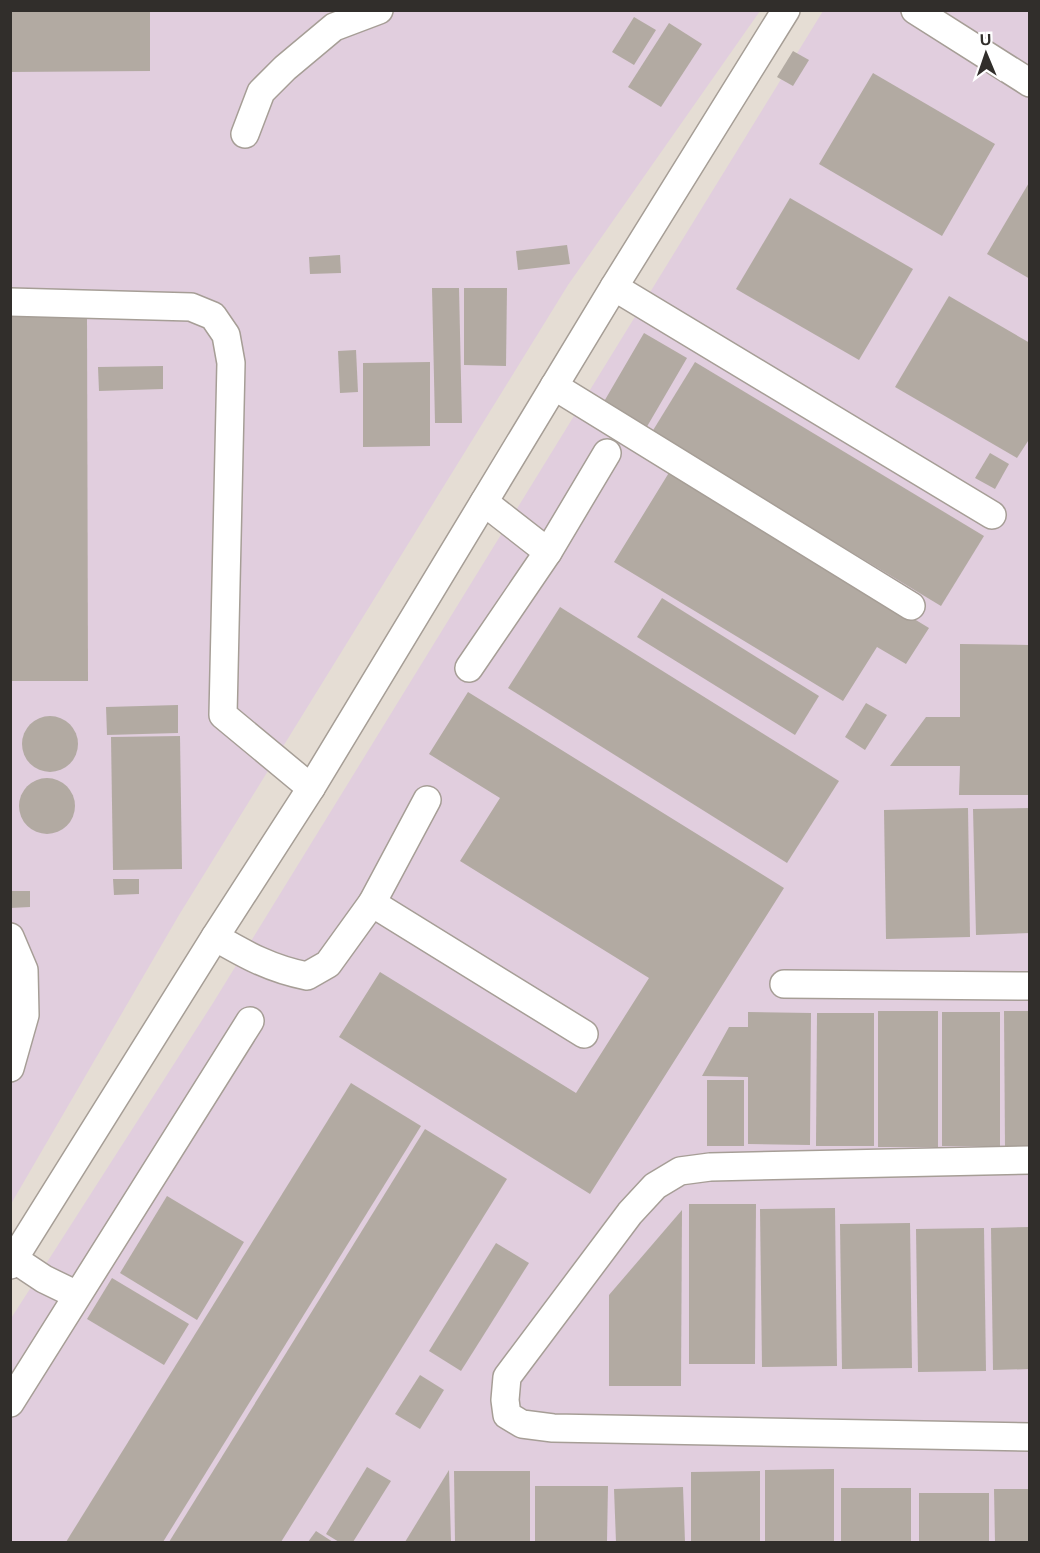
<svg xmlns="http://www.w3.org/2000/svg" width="1040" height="1553" viewBox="0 0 1040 1553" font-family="Helvetica,sans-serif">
  <rect width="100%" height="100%" fill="#e5ddd4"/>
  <g fill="#e1cede">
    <polygon points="11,11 760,11 568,285 179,915 11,1204"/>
    <polygon points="823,11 1029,11 1029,1542 11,1542 10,1320 213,1003"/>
  </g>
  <g fill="#b2aaa2">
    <polygon points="10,10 150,10 150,71 10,72"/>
    <polygon points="634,17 656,30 634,65 612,52"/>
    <polygon points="669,23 702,44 661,107 628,87"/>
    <polygon points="793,51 809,60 793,86 777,77"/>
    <polygon points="873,73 995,144 942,236 819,164"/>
    <polygon points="1030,181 1030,279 987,254"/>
    <polygon points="790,198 913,269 859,360 736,289"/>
    <polygon points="567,245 570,264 518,270 516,251"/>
    <polygon points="340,255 341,273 310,274 309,257"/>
    <polygon points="432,288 459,288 462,423 435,423"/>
    <polygon points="464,288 507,288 506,366 464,365"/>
    <polygon points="949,296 1030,343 1030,438 1017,458 895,387"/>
    <polygon points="10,314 87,314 88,681 10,681"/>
    <polygon points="644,333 687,358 645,430 602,405"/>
    <polygon points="356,350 358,392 340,393 338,351"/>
    <polygon points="430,362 430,446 363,447 363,363"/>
    <polygon points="695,362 984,536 941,606 652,432"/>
    <polygon points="163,366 163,389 99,391 98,367"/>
    <polygon points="990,453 1009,464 995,489 975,478"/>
    <polygon points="670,471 929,628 906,664 877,647 843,701 614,562"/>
    <polygon points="662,598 819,696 795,735 637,637"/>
    <polygon points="560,607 839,781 787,863 508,688"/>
    <polygon points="960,644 1030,645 1030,795 959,795 960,766 890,766 926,717 960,717"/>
    <polygon points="468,692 784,888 590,1194 339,1037 380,972 576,1093 649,978 460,861 500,798 429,754"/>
    <polygon points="866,703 887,715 865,750 845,737"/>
    <polygon points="178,705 178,733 107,735 106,707"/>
    <circle cx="50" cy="744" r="28"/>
    <polygon points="180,736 182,869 113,870 111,737"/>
    <circle cx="47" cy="806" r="28"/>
    <polygon points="968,808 970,937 886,939 884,810"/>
    <polygon points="1030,808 1030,933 976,935 973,809"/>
    <polygon points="113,879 139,879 139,894 114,895"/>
    <polygon points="10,891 30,891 30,907 10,908"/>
    <rect x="878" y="1011" width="60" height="136"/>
    <polygon points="1004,1011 1030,1011 1030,1146 1005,1146"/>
    <polygon points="748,1012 811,1013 810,1145 748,1144 748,1077 702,1076 729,1027 748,1027"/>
    <rect x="942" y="1012" width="58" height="134"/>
    <polygon points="817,1013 874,1013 874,1146 816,1146"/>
    <rect x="707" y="1080" width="37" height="66"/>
    <polygon points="351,1083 421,1126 163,1542 66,1542"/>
    <polygon points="425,1129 507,1179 281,1542 169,1542"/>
    <polygon points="167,1196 244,1242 197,1320 120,1273"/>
    <polygon points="689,1204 756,1204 755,1364 689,1364"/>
    <polygon points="835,1208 837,1366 762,1367 760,1209"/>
    <polygon points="682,1210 681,1386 609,1386 609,1295"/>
    <polygon points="910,1223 912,1368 842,1369 840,1224"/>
    <polygon points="1030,1227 1030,1369 993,1370 991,1228"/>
    <polygon points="984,1228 986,1371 918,1372 916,1229"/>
    <polygon points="496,1243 529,1263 461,1371 429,1351"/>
    <polygon points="112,1278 189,1324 164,1365 87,1319"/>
    <polygon points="420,1375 444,1390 420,1429 395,1414"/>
    <polygon points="367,1467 391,1481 353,1542 339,1542 326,1534"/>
    <polygon points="834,1469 834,1542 765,1542 765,1470"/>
    <polygon points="449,1470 451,1542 405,1542"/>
    <polygon points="454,1471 530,1471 530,1542 455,1542"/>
    <polygon points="760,1471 760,1542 691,1542 691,1472"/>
    <polygon points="535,1486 608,1486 607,1542 535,1542"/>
    <polygon points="683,1487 685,1542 616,1542 614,1489"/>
    <rect x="841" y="1488" width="70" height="54"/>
    <polygon points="994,1489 1030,1489 1030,1542 995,1542"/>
    <rect x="919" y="1493" width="70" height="49"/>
    <polygon points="316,1531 333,1542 308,1542"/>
  </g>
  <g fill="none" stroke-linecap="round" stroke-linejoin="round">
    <g stroke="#a69e96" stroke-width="30">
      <g id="minor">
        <polyline points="915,10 1030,83"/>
        <polyline points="245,134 261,92 285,68 334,27 379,10"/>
        <polyline points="614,287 992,515"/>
        <polyline points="10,302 191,307 213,316 226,335 231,363 223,715 311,788"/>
        <polyline points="554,386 911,606"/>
        <polyline points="548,552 607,453"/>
        <polyline points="469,668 548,552 484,502"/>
        <polyline points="372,903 584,1034"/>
        <polyline points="10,937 24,970 25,1015 10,1068"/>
        <path d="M215 937C246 955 271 969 307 976L328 964 372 903 427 800"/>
        <polyline points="784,984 1030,986"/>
        <polyline points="1030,1160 710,1167 680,1171 655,1186 630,1213 507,1377 505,1400 507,1415 522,1424 553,1428 1030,1437"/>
        <polyline points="14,1259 44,1279 77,1295"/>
        <polyline points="10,1265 215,937 311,788 614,287 786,10"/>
        <polyline points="10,1403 250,1021"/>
      </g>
    </g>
    <use href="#minor" stroke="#fff" stroke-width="27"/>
  </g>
  <rect width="1040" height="1553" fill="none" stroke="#312e2b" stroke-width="24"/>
  <g transform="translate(986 54) rotate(358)" stroke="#ffffff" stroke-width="4.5" paint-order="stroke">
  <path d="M0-4.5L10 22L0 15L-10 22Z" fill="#312e2b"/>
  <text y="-9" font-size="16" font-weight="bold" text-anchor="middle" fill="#312e2b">U</text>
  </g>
</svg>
